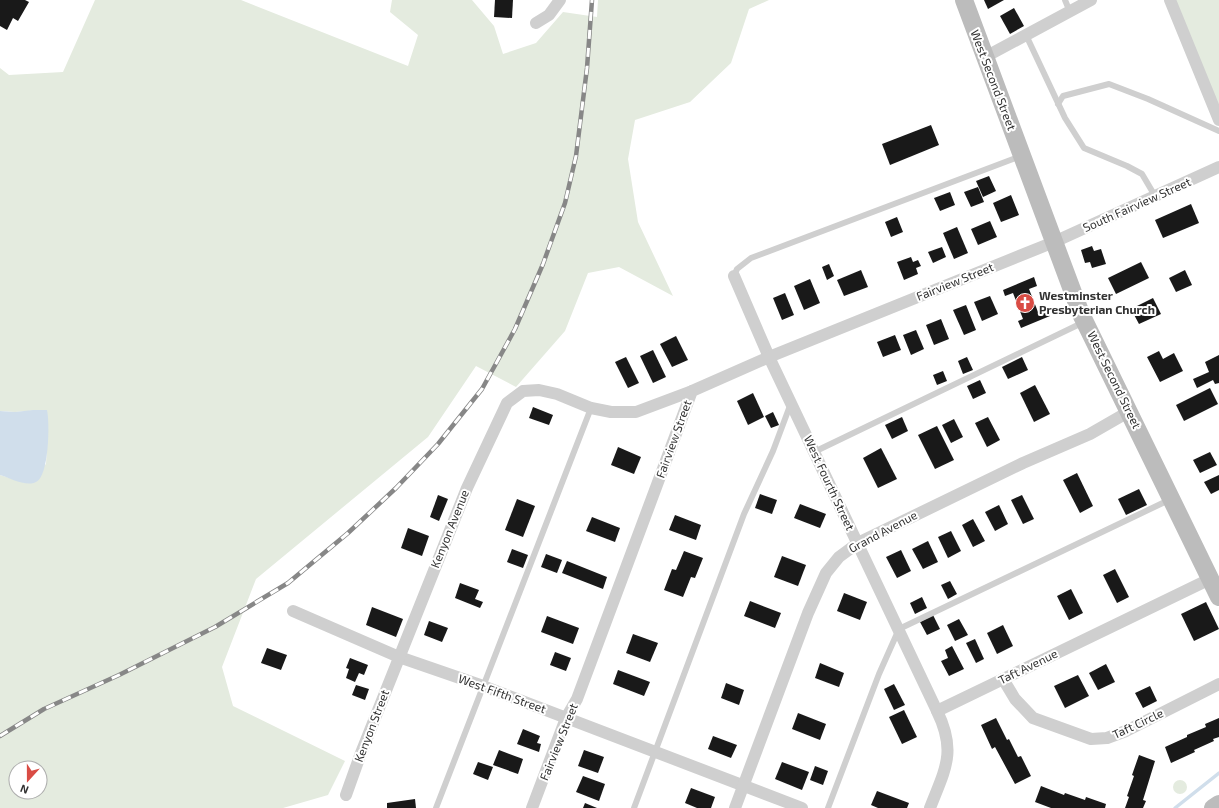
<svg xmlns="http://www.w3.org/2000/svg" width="1219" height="808" viewBox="0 0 1219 808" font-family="'Exo 2',sans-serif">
  <rect width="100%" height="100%" fill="#fff"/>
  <g fill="#e4ebdf" fill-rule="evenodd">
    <path d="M95 0H241L408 66 418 35 390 12 392 0H472L494 26 503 54 536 43 563 12 597 17 598 0H769L749 9 731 63 690 102 635 120 628 159 638 222 673 296 619 267 588 273 565 331 516 387 476 366 428 437 256 579 222 667 233 706 345 761 328 795 283 808H0V475L26 483 46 464 47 445 41 410 15 412 0 411V68L9 75 63 72ZM16 768H40V792H16Z"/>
    <polygon points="1170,0 1219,0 1219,120"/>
    <circle cx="1180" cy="787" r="7"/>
  </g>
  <path fill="#d0deeb" d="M33 410H47C50 423 49 477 36 482 26 487 10 478 0 475V411L15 412Z"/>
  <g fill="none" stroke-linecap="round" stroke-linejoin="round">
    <polyline stroke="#d0deeb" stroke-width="3.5" points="1175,808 1219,773"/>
  </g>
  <g fill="#191919">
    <polygon points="0,0 25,0 29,2 18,21 13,18 7,30 0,26"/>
    <polygon points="495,0 513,0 512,18 494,17"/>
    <polygon points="984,0 1004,0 988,9"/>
    <polygon points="1014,8 1024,26 1010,34 1000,16"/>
    <polygon points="931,125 939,145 890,165 882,144"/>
    <polygon points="989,176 996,191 983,197 976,181"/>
    <polygon points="978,187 984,202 971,207 964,192"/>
    <polygon points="950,192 955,205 940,211 934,198"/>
    <polygon points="1011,195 1019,215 1001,222 993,203"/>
    <polygon points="1191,204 1199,223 1163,238 1155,220"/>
    <polygon points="897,217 903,232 891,237 885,222"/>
    <polygon points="990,221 997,237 978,245 971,229"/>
    <polygon points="957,227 968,253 954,259 943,233"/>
    <polygon points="1092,246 1094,251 1101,249 1106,264 1092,268 1090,262 1085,263 1081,250"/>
    <polygon points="942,247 946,257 933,263 928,252"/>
    <polygon points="911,257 913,262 918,260 921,266 916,268 918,274 904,280 897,262"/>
    <polygon points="1141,262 1149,278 1116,294 1108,278"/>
    <polygon points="829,264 834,276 827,280 822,267"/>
    <polygon points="861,270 868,287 844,296 837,280"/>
    <polygon points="1185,270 1192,285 1176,292 1169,278"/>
    <polygon points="1034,277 1037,286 1029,289 1038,312 1047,309 1050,316 1021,328 1018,321 1023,319 1013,293 1005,296 1003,290"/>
    <polygon points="810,279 820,303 804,310 794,286"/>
    <polygon points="785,293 794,315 782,320 773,298"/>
    <polygon points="990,296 998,314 982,321 974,302"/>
    <polygon points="1153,298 1161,314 1139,324 1131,309"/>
    <polygon points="966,305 976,330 964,335 953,310"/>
    <polygon points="941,319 949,339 934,345 926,325"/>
    <polygon points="916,330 924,349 911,355 903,335"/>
    <polygon points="895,335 901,350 883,357 877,342"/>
    <polygon points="676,336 688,360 672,367 660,344"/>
    <polygon points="653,350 666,377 653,383 640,356"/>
    <polygon points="1159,351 1163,359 1174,353 1183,371 1160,382 1147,357"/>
    <polygon points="1219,355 1219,383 1215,384 1213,380 1197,388 1193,379 1209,372 1205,362"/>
    <polygon points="626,357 639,383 628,388 615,362"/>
    <polygon points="967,357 973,370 963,374 958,361"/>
    <polygon points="1022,357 1028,370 1008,379 1002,367"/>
    <polygon points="943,371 947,381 937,385 933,375"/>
    <polygon points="980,380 986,393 973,399 967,386"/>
    <polygon points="1035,385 1050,414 1034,422 1020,393"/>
    <polygon points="1210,388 1218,404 1184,421 1176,405"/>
    <polygon points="753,393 764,417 748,425 737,401"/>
    <polygon points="533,407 553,415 549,425 529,418"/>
    <polygon points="773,412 779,425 771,428 765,416"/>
    <polygon points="902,417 908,431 892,439 885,425"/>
    <polygon points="988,417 1000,440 987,447 975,423"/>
    <polygon points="954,419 963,437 951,443 942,425"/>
    <polygon points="937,426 954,460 935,469 918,435"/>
    <polygon points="618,447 641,457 634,474 611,465"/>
    <polygon points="881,448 897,479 878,488 863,458"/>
    <polygon points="1210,452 1217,465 1200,473 1193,460"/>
    <polygon points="1077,473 1093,506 1080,513 1063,480"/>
    <polygon points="1219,475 1219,490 1211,494 1204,482"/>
    <polygon points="1139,489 1147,505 1126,515 1118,499"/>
    <polygon points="760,494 777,500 772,514 755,508"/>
    <polygon points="438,495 448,499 439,521 430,517"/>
    <polygon points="1022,495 1034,519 1023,524 1011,500"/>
    <polygon points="517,499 535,506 523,537 505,530"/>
    <polygon points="800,504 826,514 820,528 794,518"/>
    <polygon points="999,505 1008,524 995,531 985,512"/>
    <polygon points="675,515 701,525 696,540 669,530"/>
    <polygon points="592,517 620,528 615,542 586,531"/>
    <polygon points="973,519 985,541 973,547 962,525"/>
    <polygon points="408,528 429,536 422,556 401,548"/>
    <polygon points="951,531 961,551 948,558 938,537"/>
    <polygon points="928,541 938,562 923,569 912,549"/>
    <polygon points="512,549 528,555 523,568 507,562"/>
    <polygon points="901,550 911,571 897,578 886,557"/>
    <polygon points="684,551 703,558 695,578 691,577 683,597 664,590 672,569 676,570"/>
    <polygon points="546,554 562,560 557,573 541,567"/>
    <polygon points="782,556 806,565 798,586 774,577"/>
    <polygon points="567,561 607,577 603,589 562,573"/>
    <polygon points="1115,569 1129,597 1117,603 1103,575"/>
    <polygon points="950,581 957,594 948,599 941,585"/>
    <polygon points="460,583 479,590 475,599 483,602 480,608 455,598"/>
    <polygon points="1071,589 1083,613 1069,620 1057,596"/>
    <polygon points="844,593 867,602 860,620 837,611"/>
    <polygon points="922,597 927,608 915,614 910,603"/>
    <polygon points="750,601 781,613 775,628 744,616"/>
    <polygon points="1206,602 1219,629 1194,641 1181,614"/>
    <polygon points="372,607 403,619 396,637 366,625"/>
    <polygon points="933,615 940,629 927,635 920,622"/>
    <polygon points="547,616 579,628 573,644 541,632"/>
    <polygon points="959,619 968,635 955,641 947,625"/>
    <polygon points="429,621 448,628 442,642 424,635"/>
    <polygon points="1003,625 1013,646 997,654 987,633"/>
    <polygon points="633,634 658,643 650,662 626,653"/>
    <polygon points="975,639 984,659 976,663 966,643"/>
    <polygon points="952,646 964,669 949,676 941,661 948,658 945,650"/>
    <polygon points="267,648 287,655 281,670 261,663"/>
    <polygon points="555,652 571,658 566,671 550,665"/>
    <polygon points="350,658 368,665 364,675 359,673 355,682 346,678 349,669 346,668"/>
    <polygon points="820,663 844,673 839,687 815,678"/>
    <polygon points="1106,664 1115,682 1098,690 1089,673"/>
    <polygon points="618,670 650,682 644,696 613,684"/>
    <polygon points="1078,675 1089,696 1065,708 1054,686"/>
    <polygon points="726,683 744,690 739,705 721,698"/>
    <polygon points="894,684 905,705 894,710 884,689"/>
    <polygon points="356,685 369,689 365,700 352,695"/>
    <polygon points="1150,686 1157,701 1143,708 1135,693"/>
    <polygon points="904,710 917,737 902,744 889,717"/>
    <polygon points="798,713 826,724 820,740 792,729"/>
    <polygon points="996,718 1007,740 1009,739 1018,757 1021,756 1031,776 1015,784 995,747 992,749 981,725"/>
    <polygon points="1219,718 1219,737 1213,739 1214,741 1194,750 1195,752 1171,763 1165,747 1187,737 1187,735 1206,727 1205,724"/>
    <polygon points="523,729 540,736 537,743 541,744 539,752 517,744"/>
    <polygon points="713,736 737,745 731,758 708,749"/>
    <polygon points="499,750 523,759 518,774 493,765"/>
    <polygon points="584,750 604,757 598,773 578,766"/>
    <polygon points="1139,755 1155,761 1143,800 1146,801 1143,808 1125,808 1129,797 1127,796 1134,776 1132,775"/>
    <polygon points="478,762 493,767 488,780 473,774"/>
    <polygon points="782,762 809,772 802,790 775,779"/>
    <polygon points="815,766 828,771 823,785 810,780"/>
    <polygon points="583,776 605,784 599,801 576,792"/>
    <polygon points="1041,786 1064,795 1065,793 1085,800 1086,797 1106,804 1105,808 1051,808 1035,802"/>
    <polygon points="691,788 715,797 711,808 697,808 685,803"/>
    <polygon points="877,791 909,803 907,808 878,808 871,805"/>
    <polygon points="415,799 416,808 387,808 387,803"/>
    <polygon points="585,803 597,808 583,808"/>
  </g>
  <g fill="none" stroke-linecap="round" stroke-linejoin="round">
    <g stroke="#cfcfcf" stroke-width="6">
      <polyline points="1065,0 1070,12"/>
      <polyline points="1026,35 1065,118 1084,148 1127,166 1142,174 1155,196"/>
      <polyline points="1058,104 1063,96 1109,84 1148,99 1219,131"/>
      <polyline points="734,276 737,269 751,258 1021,156"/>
      <polyline points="814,452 1084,322"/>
      <polyline points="436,808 591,408"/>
      <polyline points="634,808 744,514 773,451 791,403"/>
      <polyline points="828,808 879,674 899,629 1169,500"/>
    </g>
    <g stroke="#cfcfcf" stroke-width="12">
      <polyline points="1170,0 1219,120"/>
      <polyline points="536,23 549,15 560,0"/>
      <polyline points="985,57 1091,0"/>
      <polyline points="734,276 769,357 937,711"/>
      <polyline points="293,611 399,657 483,686 802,808"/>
      <polyline points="1003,679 1015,699 1033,718 1091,739 1107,738 1126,731 1219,684"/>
      <polyline points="346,795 361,753 467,488 507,403 523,391 539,390 557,394 591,408 611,412 636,412 692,391"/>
      <polyline points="532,808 566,718 577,699 692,391 769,357 1054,242 1219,167"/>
      <polyline points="735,808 808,613 826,573 839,557 858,543 1023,463 1090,434 1130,411"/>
      <path d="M930 808C945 769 957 752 937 711L1210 579"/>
    </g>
    <g stroke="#bcbcbc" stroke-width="18">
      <polyline points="964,0 1081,314 1219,597"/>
      <polyline points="1213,808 1219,804"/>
    </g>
    <g stroke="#878787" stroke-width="4.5">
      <polyline id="rail" points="0,736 44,709 119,675 215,627 288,583 348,533 396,488 438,444 482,389 515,329 543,264 565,203 576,156 587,68 592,0"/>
    </g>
    <use href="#rail" stroke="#fff" stroke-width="3" stroke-dasharray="9" stroke-linecap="butt"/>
  </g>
  <defs>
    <g id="church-disc" transform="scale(1)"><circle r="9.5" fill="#d94c44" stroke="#fff"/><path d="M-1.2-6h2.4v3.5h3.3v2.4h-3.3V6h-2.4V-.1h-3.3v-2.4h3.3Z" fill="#fff"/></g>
  </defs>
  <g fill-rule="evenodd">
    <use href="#church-disc" x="1025" y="303"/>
  </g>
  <g text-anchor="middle" stroke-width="4" stroke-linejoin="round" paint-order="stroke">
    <g font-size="12" fill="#323232" stroke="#fff">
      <text transform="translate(993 80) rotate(69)" y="4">West Second Street</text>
      <text transform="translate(1137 205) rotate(-24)" y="4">South Fairview Street</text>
      <text transform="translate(955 282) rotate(-22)" y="4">Fairview Street</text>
      <text transform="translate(1114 380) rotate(64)" y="4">West Second Street</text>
      <text transform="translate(674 439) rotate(-70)" y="4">Fairview Street</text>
      <text transform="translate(829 483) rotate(65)" y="4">West Fourth Street</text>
      <text transform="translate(450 529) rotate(-68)" y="4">Kenyon Avenue</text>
      <text transform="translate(883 532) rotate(-28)" y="4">Grand Avenue</text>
      <text transform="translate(1028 667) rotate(-26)" y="4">Taft Avenue</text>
      <text transform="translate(502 694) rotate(20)" y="4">West Fifth Street</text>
      <text transform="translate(1138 724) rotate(-25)" y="4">Taft Circle</text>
      <text transform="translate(372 726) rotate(-69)" y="4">Kenyon Street</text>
      <text transform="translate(559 742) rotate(-68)" y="4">Fairview Street</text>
    </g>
    <g font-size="12" font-weight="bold" fill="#323232" stroke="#fff" text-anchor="start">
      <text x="1039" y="300">Westminster<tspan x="1039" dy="14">Presbyterian Church</tspan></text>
    </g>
  </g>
  <g transform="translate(28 780) rotate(201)"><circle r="19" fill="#ffffff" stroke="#adadad"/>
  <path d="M0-3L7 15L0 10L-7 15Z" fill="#d94c44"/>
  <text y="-6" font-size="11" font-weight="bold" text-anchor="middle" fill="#323232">N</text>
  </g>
</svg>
